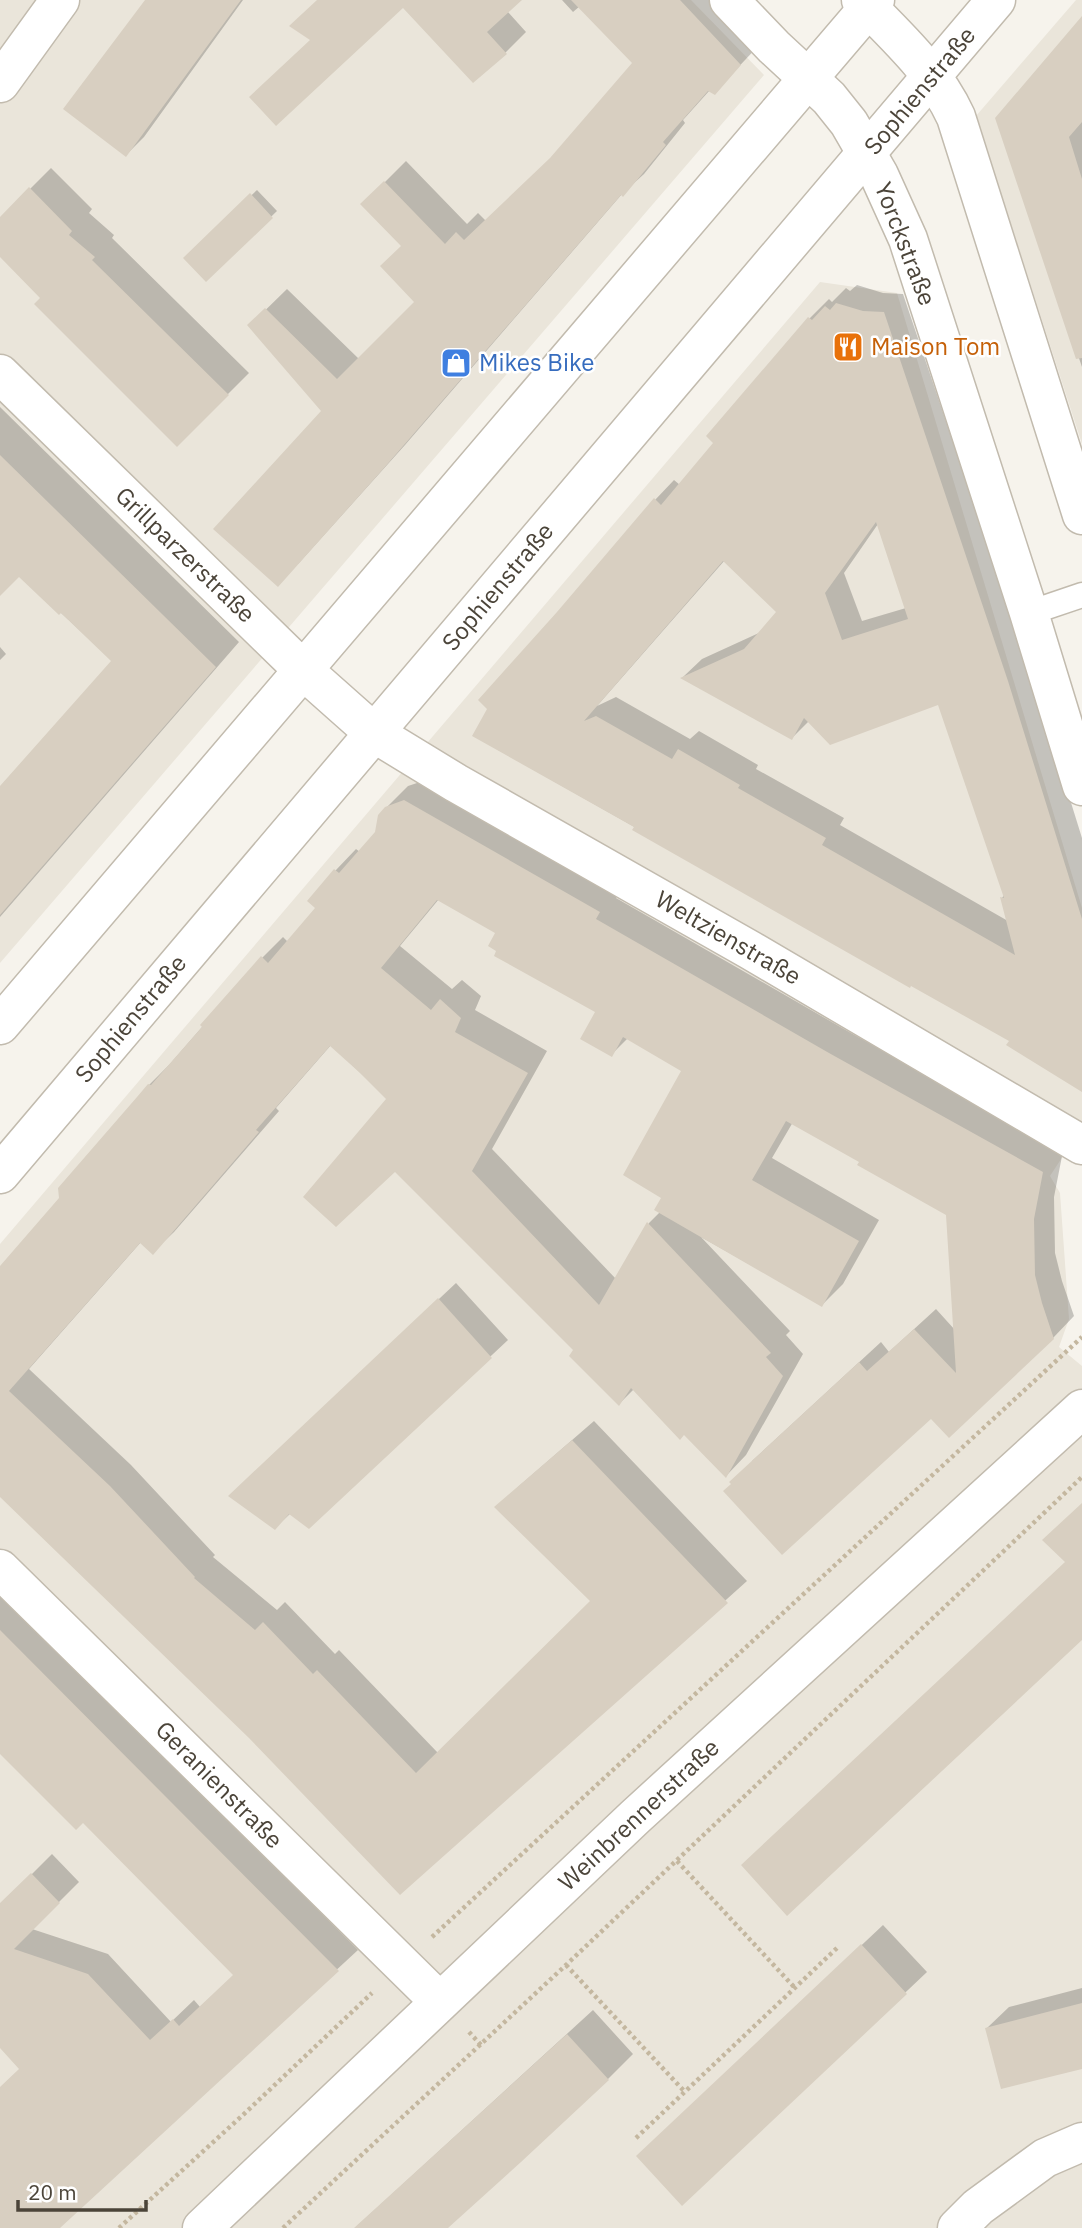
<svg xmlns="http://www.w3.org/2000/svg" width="1082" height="2228" font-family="'IBM Plex Sans',sans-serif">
  <rect width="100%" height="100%" fill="#f6f3ec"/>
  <!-- residential -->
  <path fill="#eae5da" d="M0,0H691L764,75L0,963Z
    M1076,0H1082V444L976,116Z
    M820,282L897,293L1082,908V1127L1050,1176L1060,1193L1069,1319L1059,1347L1082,1366V2228H0V1244Z"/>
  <!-- shadow -->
  <path fill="#0003" fill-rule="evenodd" d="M147,0H243L144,137L126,155Z
    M318,0H519L507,11L526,32L505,53L403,5L312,39Z
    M562,0H720L761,43L714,93L710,90L683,120L685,123L644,174L622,194L405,445L298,564L323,411L249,326L287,289L359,359L416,302L403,245L363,204L406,161L467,224L478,213L486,221L556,154L634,63L580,6L573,12Z
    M1082,20V367L997,118Z
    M51,168L92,209L89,213L114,235L112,238L249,373L177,445L43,298L0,255V219Z
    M257,190L277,211L206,280L185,258Z
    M857,285L883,293L903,294L1027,661L1082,838V1090L1011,1040L474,736L558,613L655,500L674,480L680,485L716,443L810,318L829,299L832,302L846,288L850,291ZM878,524L906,608L862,621L844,573ZM725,560L778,612L761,632L702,659L683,677L792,738L809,721L939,702L1005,894L1002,898L1008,921L840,825L844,818L756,769L758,765L699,731L690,739L616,697L597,706Z
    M0,407L239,642L0,917V787L113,661L19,574L0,564Z
    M0,647L6,654L0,660Z
    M426,780L620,891L616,898L851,1033L1063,1151L1054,1197L1055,1253L1062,1281L1074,1316L1053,1338L931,1416L752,1461L881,1342L889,1352L936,1309L955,1330L948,1214L862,1161L793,1122L772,1158L879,1220L843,1284L822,1305L701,1237L790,1331L786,1335L803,1354L746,1455L726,1476L684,1433L634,1389L619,1404L575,1350L388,1099L331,1045L276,1108L279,1111L174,1232L153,1252L141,1242L29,1369L131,1465L215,1555L213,1557L277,1610L285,1602L335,1654L339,1650L438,1753L592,1600L497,1507L518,1487L594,1421L747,1581L400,1893L250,1736L0,1495V1269L61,1198L149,1085L170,1064L262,958L283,937L288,942L317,907L309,901L336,870L356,849L360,852L376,833L386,808L408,786ZM439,899L498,932L598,1012L611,1055L628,1038L684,1070L660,1212L649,1223L616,1279L492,1149L547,1051L475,1010L481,996L462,980L452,989L400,946Z
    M456,1283L508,1340L308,1527L291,1513L275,1528L247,1479Z
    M0,1590L358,1950L57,2228H0V2088L21,2068L0,2046V1906L52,1854L79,1882L32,1929L108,1954L171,2022L194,2000L200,2007L235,1975L83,1821L0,1751Z
    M883,1925L927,1972L682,2204L659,2136Z
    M1082,1988V2067L987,2028L1009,2007Z
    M593,2010L633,2054L608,2079L446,2228H355Z"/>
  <!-- building -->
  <path fill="#d8cfc1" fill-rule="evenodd" d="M145,0H241L126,157L63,109Z
    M317,0H522L487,32L507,54L473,83L403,8L276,126L249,97L310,40L289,26Z
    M571,0H680L741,65L715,95L708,91L663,142L666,145L623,197L621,195L384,468L278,587L213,529L321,411L247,325L265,308L337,379L414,302L380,266L401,246L360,204L384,181L445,244L456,232L464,240L550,158L632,63Z
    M1082,16V122L1069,137L1082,179V358L1076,359L995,118Z
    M29,187L72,231L69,235L95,257L92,260L229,395L177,447L34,304L40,298L0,257V217Z
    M250,193L273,218L206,282L183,258Z
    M836,303L863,311L884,312L1008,681L1082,919V1092L1006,1045L1009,1041L911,986L910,988L632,830L634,827L472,736L487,709L478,700L557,612L654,498L661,505L713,443L706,436L808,317L812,320L825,306L830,310ZM876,522L908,619L842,640L825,593ZM723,561L776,612L744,649L680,678L792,740L804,718L830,745L938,705L1004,898L1000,897L1015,955L822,845L826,838L738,788L740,785L678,749L672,759L596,716L584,721Z
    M0,455L216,667L0,915V786L111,661L61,613L59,615L19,577L0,596Z
    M404,800L600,912L596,919L829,1053L1043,1172L1034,1219L1035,1275L1042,1303L1054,1339L949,1438L931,1419L782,1555L723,1491L731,1484L729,1482L859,1362L867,1371L914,1329L956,1373L946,1215L857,1165L859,1162L786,1121L752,1180L859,1241L822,1307L654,1210L661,1198L623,1175L681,1071L623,1037L612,1057L580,1039L595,1012L494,956L496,951L488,946L495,933L437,900L381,968L431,1010L440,999L461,1018L455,1032L528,1073L472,1171L599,1305L647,1222L771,1353L766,1357L783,1376L726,1478L684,1435L680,1440L631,1388L619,1406L569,1356L573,1350L395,1172L336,1227L303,1197L386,1099L359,1072L330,1046L256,1130L259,1132L153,1255L140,1243L9,1391L110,1486L195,1577L194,1578L255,1630L263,1622L313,1674L317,1670L416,1773L590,1601L494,1507L572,1440L728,1603L400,1895L249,1738L0,1497V1266L59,1198L58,1188L137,1097L148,1084L151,1085L202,1027L200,1025L261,956L268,963L315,908L307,901L334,869L339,873L375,832L378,815L385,807Z
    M438,1298L492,1358L309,1529L289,1514L275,1530L228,1496Z
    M1082,1503V1640L787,1916L741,1865L1065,1562L1042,1540Z
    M0,1630L339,1971L60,2228H0V2087L19,2069L0,2048V1903L31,1873L60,1903L14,1949L88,1974L150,2040L173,2019L179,2026L233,1975L83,1823L76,1830L0,1754Z
    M861,1944L907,1994L682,2206L636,2156Z
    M1082,2003V2069L1001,2089L985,2028Z
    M567,2034L609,2080L521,2162L448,2228H354Z"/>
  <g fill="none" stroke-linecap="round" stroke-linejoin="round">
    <!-- service casing -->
    <g stroke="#c2bbae" stroke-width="27">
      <path id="service" d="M1029,613L1082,595"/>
    </g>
    <!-- minor casing -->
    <g stroke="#c2bbae" stroke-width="41">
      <path id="minor" d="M0,83L60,0
        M0,374L303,670L374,733L456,783L750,950L1082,1145
        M0,1025L875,0
        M0,1174L996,0
        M0,1569L439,2001
        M957,2228L978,2207L1045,2158L1082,2142"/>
    </g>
    <!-- tertiary casing -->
    <g stroke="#c2bbae" stroke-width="41">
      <path id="tertiary" d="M729,0L774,47L829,98L849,123L879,175L908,239L1029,613L1082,786
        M861,0C896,36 935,71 956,117L1082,515
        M202,2228L635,1817L1082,1409"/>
    </g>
    <!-- path -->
    <path stroke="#c4b79f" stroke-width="4.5" stroke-dasharray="3.5 3.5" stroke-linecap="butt" d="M677,1861L795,1988
      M432,1937L1082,1337
      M566,1965L685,2092
      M469,2032L481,2045
      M636,2138L837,1948
      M119,2228L244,2114L372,1993
      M283,2228L566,1965L1082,1477"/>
    <!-- service -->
    <use href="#service" stroke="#fff" stroke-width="24"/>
    <!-- minor -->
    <use href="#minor" stroke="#fff" stroke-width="38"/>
    <!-- tertiary -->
    <use href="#tertiary" stroke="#fff" stroke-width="38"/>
  </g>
  <!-- icons -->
  <defs>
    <g id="restaurant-square" transform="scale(1.575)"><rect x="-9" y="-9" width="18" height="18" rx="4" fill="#e8710a" stroke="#fff"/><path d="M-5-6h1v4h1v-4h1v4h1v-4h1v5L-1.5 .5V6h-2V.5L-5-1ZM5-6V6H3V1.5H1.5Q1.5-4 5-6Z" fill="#fff"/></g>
    <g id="shop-square" transform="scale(1.575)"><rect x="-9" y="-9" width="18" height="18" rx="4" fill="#3f7fe0" stroke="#fff"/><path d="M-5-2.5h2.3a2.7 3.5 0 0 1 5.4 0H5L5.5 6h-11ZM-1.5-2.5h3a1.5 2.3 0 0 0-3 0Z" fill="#fff"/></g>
  </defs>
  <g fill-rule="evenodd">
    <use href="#restaurant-square" x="848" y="347"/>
    <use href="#shop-square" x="456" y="363"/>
  </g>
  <g text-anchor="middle" stroke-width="5" stroke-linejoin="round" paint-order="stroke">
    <!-- street labels -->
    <g font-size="24" fill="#4b4439" stroke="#fff">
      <text transform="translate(920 91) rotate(-50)" y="8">Sophienstraße</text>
      <text transform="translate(905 244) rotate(69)" y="8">Yorckstraße</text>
      <text transform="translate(185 555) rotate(44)" y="8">Grillparzerstraße</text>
      <text transform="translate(498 587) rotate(-50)" y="8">Sophienstraße</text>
      <text transform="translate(728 938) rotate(30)" y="8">Weltzienstraße</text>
      <text transform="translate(131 1019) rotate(-50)" y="8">Sophienstraße</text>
      <text transform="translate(219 1785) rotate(45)" y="8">Geranienstraße</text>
      <text transform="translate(639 1815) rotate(-43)" y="8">Weinbrennerstraße</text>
    </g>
    <!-- food labels -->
    <g font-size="24" fill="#c56008" stroke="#fff" text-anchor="start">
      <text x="871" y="355">Maison Tom</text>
    </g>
    <!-- shop labels -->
    <g font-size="24" fill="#366cbe" stroke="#fff" text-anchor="start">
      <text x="479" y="371">Mikes Bike</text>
    </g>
  </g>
  <!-- scale -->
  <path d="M18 2200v10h128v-10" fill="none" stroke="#4b4439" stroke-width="3.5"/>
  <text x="28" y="2200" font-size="21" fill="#4b4439" stroke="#ffffff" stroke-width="5" paint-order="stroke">20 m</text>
</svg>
